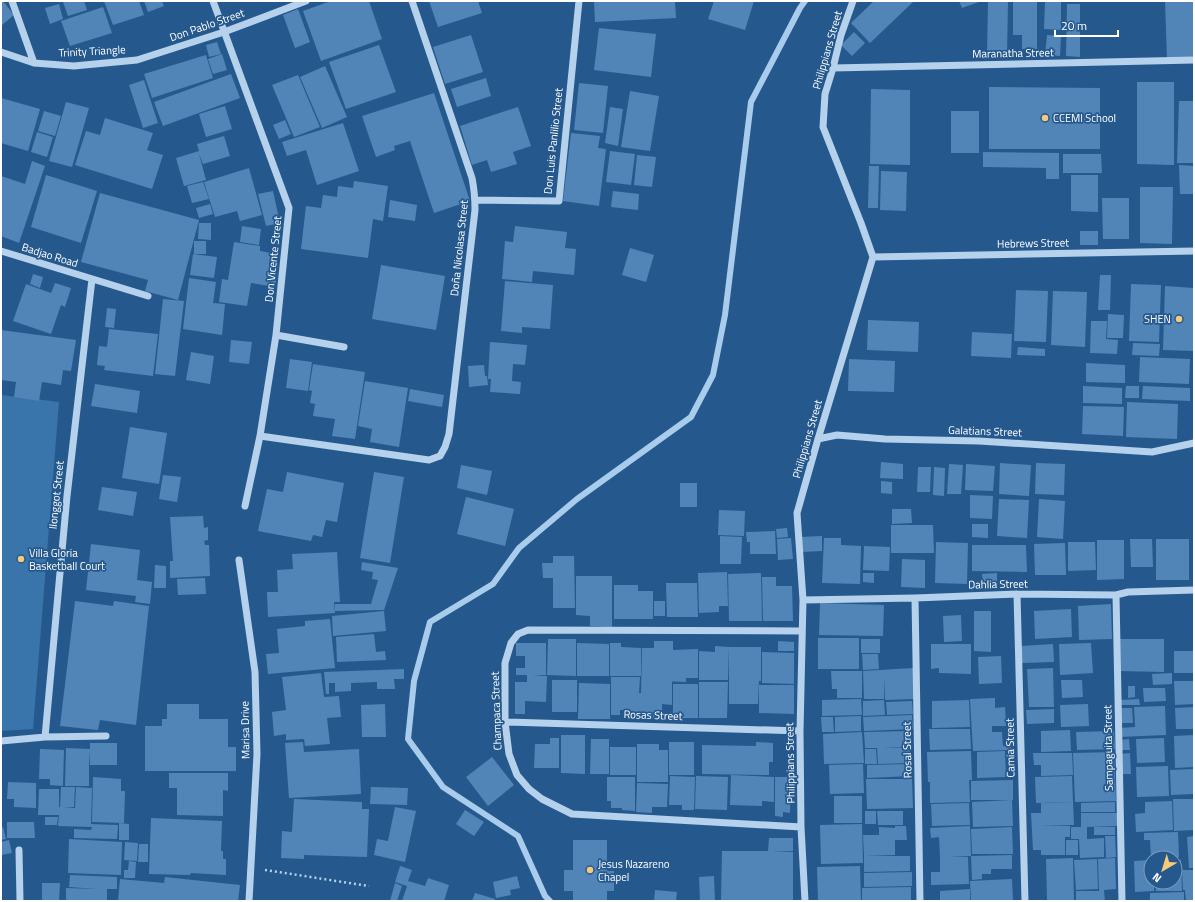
<svg xmlns="http://www.w3.org/2000/svg" width="1195" height="902" font-family="'Titillium Web',sans-serif">
  <rect width="100%" height="100%" fill="#25598e"/>
  <!-- green -->
  <path fill="#3974ab" d="M1,395L59,402L33,729L1,731Z"/>
  <g fill="none" stroke-linecap="round" stroke-linejoin="round">
    <!-- stream -->
    <path stroke="#a9ccec" stroke-width="6" d="M550,901L545,896L518,836L443,787L408,739L414,681L430,622L493,584L519,548L577,499L691,417L713,375L725,315L751,102L800,8L805,1"/>
  </g>
  <!-- building -->
  <path fill="#5185b7" d="M1,1H3L14,15L1,26Z
    M67,1H84L87,10L68,16L63,2Z
    M104,1H139L144,15L113,25Z
    M144,1H162L164,6L148,12Z
    M331,1H369L382,39L321,61L303,11Z
    M429,1H478L482,13L438,27Z
    M594,1H675L676,18L595,22Z
    M714,1H754L745,30L708,19Z
    M874,1H912L913,2L870,43L851,23Z
    M959,1H982L962,8Z
    M988,1H1008L1007,54H987Z
    M1013,1H1037V49H1022V35H1013Z
    M1045,1H1061V30L1044,29Z
    M1165,1H1194V59L1167,60Z
    M59,4L63,19L50,24L45,8Z
    M1067,4H1080V57L1066,56Z
    M103,7L112,33L70,46L61,21Z
    M298,9L310,42L295,48L283,15Z
    M599,28L656,34L651,77L594,70Z
    M854,32L865,43L852,56L841,45Z
    M471,35L483,72L445,84L433,47Z
    M1047,35L1061,36L1060,56L1045,55Z
    M217,42L221,54L209,57L206,45Z
    M379,45L396,92L346,109L329,62Z
    M222,54L227,70L213,74L208,59Z
    M206,55L213,78L152,98L144,74Z
    M325,66L347,117L322,128L300,77Z
    M231,74L240,98L163,126L154,102Z
    M298,75L320,127L294,137L272,85Z
    M486,78L491,96L457,107L451,89Z
    M144,80L158,123L143,128L129,85Z
    M1137,82H1174V165L1137,164Z
    M579,83L608,86L603,133L574,130Z
    M989,87L1100,88V149H989Z
    M871,89L910,90V165L870,164Z
    M630,91L659,96L650,151L621,147Z
    M434,93L470,201L434,213L410,141L394,146L395,150L376,157L362,116Z
    M1,98L40,109L28,151L1,143Z
    M1179,101H1194V163H1177Z
    M66,102L89,108L72,167L49,161Z
    M225,106L232,129L206,137L199,114Z
    M518,107L531,146L513,152L517,164L491,172L487,160L472,165L460,126Z
    M610,107L623,109L618,146L605,143Z
    M44,111L61,116L55,136L38,131Z
    M951,111H979V153H951Z
    M105,118L153,133L147,150L163,155L152,189L75,165L86,131L100,135Z
    M285,120L291,134L279,139L273,125Z
    M343,123L359,171L317,185L306,150L287,156L282,142Z
    M37,132L53,137L47,157L31,152Z
    M571,133L600,136L598,148L606,149L599,206L563,201Z
    M224,136L230,156L203,164L199,154L206,180L184,186L176,158L199,151L197,144Z
    M610,151L635,154L631,185L606,182Z
    M983,152L1059,153V179H1046V168L983,167Z
    M1063,154H1101L1102,173H1063Z
    M637,155L656,157L652,187L634,185Z
    M32,161L45,166L19,243L1,236V176L25,184Z
    M1179,165L1194,166V194H1180Z
    M869,166H879L878,208H868Z
    M249,168L262,215L240,221L237,211L215,217L204,182Z
    M881,171L907,172L906,211L880,210Z
    M46,175L97,191L81,243L31,227Z
    M1071,175H1098V212L1071,211Z
    M354,181L388,186L383,221L373,219L368,258L301,249L306,206L321,208L323,195L337,197L338,186L353,188Z
    M203,182L209,199L192,203L187,186Z
    M1140,187H1173L1172,244L1140,243Z
    M273,191L280,223L266,226L258,194Z
    M613,191L639,194L638,210L611,207Z
    M100,193L199,220L178,300L145,291L148,280L81,262Z
    M1102,198H1129V239H1103Z
    M390,200L417,205L415,221L388,217Z
    M210,204L213,214L199,218L196,208Z
    M199,223H211V240L198,239Z
    M242,226L261,229L259,245L240,242Z
    M515,226L567,232L565,248L576,249L574,275L533,271L532,282L502,279L505,241L513,242Z
    M1080,231H1098V245H1080Z
    M194,241H206V254H194Z
    M234,242L260,246V251L271,253L269,264L278,265L275,287L251,283L247,306L219,302L222,279L228,280Z
    M630,248L654,255L646,282L622,275Z
    M193,254L217,257L214,278L190,275Z
    M381,265L445,276L436,330L372,319Z
    M33,274L43,277L40,288L30,284Z
    M1100,275H1111L1110,310H1098Z
    M189,278L216,282L213,303L225,304L222,335L183,329Z
    M505,281L553,285L550,329L522,327V333L501,331Z
    M55,283L71,288L65,307L61,305L51,334L13,321L26,284L51,293Z
    M1131,284L1161,285L1159,342L1129,341Z
    M1165,286L1194,288V351L1163,350Z
    M1016,290L1048,291L1046,342L1014,341Z
    M1053,291L1087,292L1085,347L1051,345Z
    M163,299L184,301L175,376L155,374Z
    M107,308L116,309L114,328L105,327Z
    M1108,314L1124,315L1123,338H1107Z
    M868,320L919,322L918,352L867,350Z
    M1091,321H1107L1106,339L1118,340L1117,354L1090,353Z
    M109,329L158,334L153,376L104,370L105,366L97,365L99,346L107,347Z
    M1,330L76,340L71,371L63,370L61,385L42,382L39,401L14,397L16,382L1,380L2,358H1Z
    M972,332L1012,334L1011,358L971,356Z
    M231,340L252,342L249,364L229,362Z
    M490,342L527,345L525,365L513,364L512,381L521,382L520,394L490,392L491,379H488Z
    M1133,343L1160,344L1159,356L1132,355Z
    M1018,347L1045,349V356L1017,355Z
    M191,352L214,356L210,384L186,380Z
    M1140,357L1190,359L1189,384L1139,382Z
    M290,359L312,362L308,391L286,388Z
    M849,359L895,361L894,392L848,391Z
    M1086,363L1125,365V383L1086,382Z
    M313,364L365,372L355,439L332,436L335,419L313,416L315,404L310,403L312,391L309,390Z
    M484,365L485,376H487L488,385L469,387L468,366Z
    M365,381L408,388L399,447L370,442L372,429L358,426Z
    M95,384L140,391L137,413L91,406Z
    M1083,386L1122,388V404L1083,403Z
    M1126,386H1139V398H1125Z
    M1143,386L1190,388V401L1142,399Z
    M410,389L444,395L442,407L408,401Z
    M1127,402L1178,404L1177,439L1126,437Z
    M1083,406L1124,407L1123,436L1082,434Z
    M130,427L167,433L159,484L122,478Z
    M881,462L903,464V479L880,478Z
    M1000,463L1031,465L1029,496L999,494Z
    M1036,463L1065,464L1064,495L1035,494Z
    M949,464L963,465L961,494H947Z
    M966,464L995,466L993,491L965,490Z
    M461,465L492,471L487,495L457,488Z
    M918,467H931L930,492H917Z
    M934,467L945,468L944,496L933,495Z
    M287,472L344,483L337,522L326,520L322,537L313,535L311,541L258,531L267,489L283,492Z
    M374,472L404,477L390,563L360,558Z
    M163,475L181,477L177,502L159,499Z
    M881,481L892,482V494L881,493Z
    M680,483H697V507H680Z
    M102,487L137,492L133,516L98,510Z
    M970,495L993,496L992,519L970,518Z
    M466,497L514,509L505,546L457,534Z
    M999,499L1029,500L1027,538L997,536Z
    M1039,499L1065,501L1063,539L1037,537Z
    M892,509H911L912,523L892,524Z
    M719,510L745,511L744,536L718,535Z
    M203,516L204,528L208,527V540L204,541L205,545H209L210,576L170,578V561H173L170,517Z
    M972,524H988V538L972,537Z
    M891,525H933L934,553H891Z
    M787,528L788,537L777,538L776,529Z
    M775,531L776,554H750V542H747L746,532Z
    M720,536L742,537L741,564H720Z
    M822,536V551L801,552L800,537Z
    M791,538L793,559L778,560L777,539Z
    M824,538H841V545L861,546L860,584L822,583Z
    M1130,539H1152L1153,567H1131Z
    M1156,539H1189V580H1156Z
    M1097,540H1124V579L1097,580Z
    M936,542L968,543L967,584L935,583Z
    M1068,542H1095L1096,570L1068,571Z
    M1065,543L1066,575H1035L1034,544Z
    M91,544L140,550L137,580L152,582L150,604L135,602L136,596L86,590Z
    M972,545H1026L1027,572L972,571Z
    M864,546L890,547L889,571L863,570Z
    M337,552L340,602H334L335,613L268,617L267,592H278L277,570L293,569L292,554Z
    M553,556H574L575,608H553V578H543L542,563H553Z
    M902,559L925,560V588L901,587Z
    M362,562L398,568L384,610L335,611V604H371L378,580L372,579L373,572L361,570Z
    M155,565L166,566V588H154Z
    M727,572L728,606H719V612L699,613L698,573Z
    M761,573L762,621H729L728,574Z
    M863,573H874V583L863,582Z
    M997,573V583L983,584L982,574Z
    M576,576H612V627L590,626V616L576,615Z
    M762,577H776V586H792L793,621H763Z
    M205,578L206,594L178,595L177,579Z
    M666,583H697L698,617H667Z
    M614,585H638V591H653V619H614Z
    M75,601L113,606L114,601L149,606L136,725L100,720L98,730L60,726Z
    M654,601H665V616H654Z
    M820,603L884,605L883,636L819,635Z
    M1111,604L1112,639L1079,640L1078,606Z
    M1071,609L1072,637L1035,639L1034,611Z
    M384,611L386,631L333,636L332,616Z
    M974,611H991V652L974,651Z
    M961,615L962,641L944,642L943,616Z
    M330,619L335,668L268,674L266,654L279,653L277,629L305,626V621Z
    M374,634L376,652L385,651L386,660L337,662L336,637Z
    M818,638H859V669H818Z
    M548,639H576V676L547,675Z
    M861,639H880V653H861Z
    M1118,639H1164V672L1118,671Z
    M654,641H673V650L698,649V678H686V682L660,681H672V705L662,704V719H640V715H629V710H620V715H611V677H640L639,693H641L642,648H654Z
    M778,641L794,642V651H778Z
    M516,643H546V675L533,676H547L546,702L525,701V714H515V682H527V675H516V668H525V656H516Z
    M577,643L609,644V676H577Z
    M610,643H621V647L641,648V676H610Z
    M1091,643L1093,673L1060,675L1059,644Z
    M931,644H971V674L939,673V668L931,669Z
    M1053,644L1054,662L1022,663L1021,646Z
    M715,646L729,647L728,680H699V651L715,652Z
    M729,647H761V681H759L758,704H729Z
    M1174,651H1194V673H1174Z
    M762,652L794,653V684L762,683Z
    M862,654H878L879,669L863,670Z
    M1001,656L1002,683L979,684L978,657Z
    M913,668L914,699L885,700L884,677V699H864L863,671Z
    M1053,668L1054,707H1029L1027,669Z
    M404,669V679H394L395,689H377V682L351,683V691L335,692V683H329V694H326L324,672Z
    M831,671H862V698H837V689H832Z
    M321,673L324,697L339,696L341,717L327,718L330,744L305,746L304,739L286,740V734L274,736L272,712L286,710L282,677Z
    M1172,673V684L1153,685L1152,674Z
    M552,680H577V712H552Z
    M1061,680H1082L1083,697L1062,698Z
    M1174,681H1194V704L1175,705Z
    M699,682H728L727,718H699Z
    M579,683L610,684V719H578Z
    M673,684H698V718H673Z
    M759,685H794V714L759,713Z
    M1128,686H1135V697L1128,698Z
    M1143,688H1165L1166,701L1144,702Z
    M995,698V708L1005,707L1006,726H992V732H1002L1003,746H1011V750L973,751L970,699Z
    M861,699L862,715L822,716V700Z
    M1139,699L1140,705H1120V700Z
    M884,700L885,715L863,716V701Z
    M969,700L970,727L932,728V701Z
    M912,701L913,714L887,715L886,702Z
    M167,704H199V719H228V747H236V771H145V726H162V719H167Z
    M385,704L386,737H362L361,705Z
    M1088,704L1089,726L1061,727L1060,705Z
    M1165,706L1166,735L1119,737V728L1135,727L1134,707Z
    M1194,707V729H1176L1175,708Z
    M1120,708H1132L1133,723H1121Z
    M1054,709V723L1027,724L1026,710Z
    M912,715L913,729L864,731L863,717Z
    M861,716V731L835,732V717Z
    M821,717H833L834,732H822Z
    M929,729H970L971,749L930,750Z
    M1070,730L1071,751L1041,752V731Z
    M911,731L912,747L882,748H910L911,763L878,764L877,748H865L864,732Z
    M1114,731L1115,749L1077,750L1076,732Z
    M862,732L864,763L824,764L823,734Z
    M561,735H585V774L561,773Z
    M1194,735V767L1175,768L1174,736Z
    M550,738H559V768H534L535,744H550Z
    M1164,738L1165,762L1137,763L1136,739Z
    M591,739H609V774H590Z
    M1129,739L1130,750H1121L1120,740Z
    M303,742L304,752L359,749L361,794L289,798L285,743Z
    M669,742H694V775H669Z
    M756,742L773,743V762H769V775L702,774V745L756,746Z
    M90,743H117V765H90L89,751V786H65L66,748L90,749Z
    M637,744H659V750H668V782H637Z
    M610,747H636V775H610Z
    M40,749L64,750L63,786L50,785V779H39Z
    M865,749H876L877,764H865Z
    M971,751L972,780H969L970,802L930,803V782H928L927,752Z
    M1005,751L1006,777L977,778V752Z
    M1114,752L1116,801L1075,802L1073,753Z
    M1033,753H1072L1073,775L1041,776V765H1034Z
    M1130,753L1131,774H1121L1120,754Z
    M492,757L514,785L488,806L466,777Z
    M863,764L864,793L830,794L829,765Z
    M911,764L912,776L867,778V765Z
    M1168,766L1169,796L1137,797L1136,767Z
    M1194,769V794L1171,795L1170,770Z
    M169,773H228V791L223,790V816L177,815V788H169Z
    M731,775L774,777V802L762,801V806L730,805Z
    M670,776L695,777L694,810H682V805H669Z
    M696,776L728,777L727,810L695,809Z
    M1072,776L1073,802L1036,803L1035,777Z
    M93,777L121,779V791H125L124,823L92,822Z
    M607,777H635V811L622,810V808H611V801H607Z
    M775,777H791L790,813L783,812V817L775,816Z
    M866,779H912L913,808L867,809Z
    M1013,780V800H971V781Z
    M8,782L36,783V808L14,807V799H7Z
    M637,783L668,784L667,807H652V813L636,812Z
    M61,787H75L74,807L64,808H75L76,787L92,788L91,824L118,825L117,839L74,838V829L91,830L92,827L58,826L59,815H38L39,789H59V807H60Z
    M371,787L408,788L407,805L370,804Z
    M834,796H862V823H834Z
    M294,799L362,802V809H369L367,857L304,855V859L281,858L282,831L292,832Z
    M1173,799H1194V830L1174,831Z
    M1012,800L1013,826L973,827L972,802Z
    M1172,801L1173,830L1136,832L1135,814L1145,813V802Z
    M1073,802L1074,825L1040,826H1070V837H1065V855H1041V850H1033L1031,813H1041V803Z
    M1115,802V812H1081V803Z
    M969,803L970,825L932,826L931,804Z
    M395,807L416,811L405,862L374,855L377,839L388,841Z
    M465,810L484,822L474,836L456,824Z
    M865,811H876V824H865Z
    M877,811H903V825H878Z
    M1081,813H1117V826L1087,827V839L1104,838V857L1080,858L1079,839H1071V827H1081Z
    M45,817H58L57,825H45Z
    M151,818L222,821L221,851H223V859H226V875L191,873L190,875L149,874Z
    M7,822H34L35,838H7Z
    M119,823L129,824V840H119Z
    M862,824L863,863L821,864L820,825Z
    M895,826H906L907,840H895V855L864,856L863,835H879V827L895,828Z
    M970,826L971,856L949,857H968L969,884L931,885V872H940V857L939,837L931,838L930,828Z
    M3,827L6,839L1,840V828Z
    M1012,827L1013,854H972L971,829Z
    M1094,827H1115V835H1094Z
    M1178,832L1179,857L1151,858L1150,840H1144V833Z
    M1105,836H1115L1116,857L1106,858Z
    M1194,836V868H1189L1187,837Z
    M769,838H793V851H772L793,852V901H721L722,851H768Z
    M69,839L122,842L121,875L68,873Z
    M9,840L12,853L1,855V842Z
    M573,840H607V871H614V891H607V901H573V891H564V870H573Z
    M1066,840H1078V855H1066Z
    M125,842L138,843L137,861L124,860Z
    M139,844H148V862H138Z
    M1012,855V869H991V874H982V879L972,880L971,856Z
    M864,856H910V871L864,872Z
    M1073,858L1074,901H1047L1046,859Z
    M1115,858L1116,889L1104,890L1105,901H1076V891H1099L1098,859Z
    M1097,859L1098,889L1076,890L1074,860Z
    M1151,860V882H1154V891L1135,892L1134,861Z
    M1175,860H1181L1182,891H1156L1155,882H1175Z
    M129,861L136,862L135,878H124V870H128Z
    M400,866L412,870L408,881L425,886L428,878L449,885L444,901H402L407,886L395,882Z
    M860,866L861,901H818L817,867Z
    M1182,870H1194V901H1186L1185,890H1183Z
    M912,872V886L864,887V873Z
    M70,875L117,877V889H107V901H66V888L97,889L69,887Z
    M517,876L520,888L510,890L511,895L496,898L493,882Z
    M714,876L715,901H700L699,877Z
    M165,877L240,885L238,901H118L120,879L164,883Z
    M1012,879L1013,901H971L970,881Z
    M42,883H60L59,900H51V901H42Z
    M395,883L402,886L397,901H390Z
    M911,887V901H862V888Z
    M970,889V901H940V891Z
    M655,890L677,892L676,901H654Z
    M1184,892V901H1150V893Z
    M475,893L495,899L494,901H472Z"/>
  <g fill="none" stroke-linecap="round" stroke-linejoin="round">
    <!-- path -->
    <path stroke="#b5d1eb" stroke-width="2.5" stroke-dasharray="2 3" stroke-linecap="butt" d="M265,870L369,886"/>
    <!-- minor -->
    <path stroke="#b5d1eb" stroke-width="7" d="M12,1L34,63
      M213,1L289,208L276,335L260,436L245,506
      M1,52L34,63L74,66L137,60L224,32L306,1
      M833,68L1194,60
      M475,200L559,201L579,1
      M1,251L148,296
      M873,257L1194,251
      M276,335L344,347
      M260,436L429,460L440,456L445,447L449,434L475,210C475,199 474,188 472,178L412,1
      M818,439L837,435L885,439L979,441L1152,452L1194,443
      M239,560L255,672L257,754L249,901
      M1017,594L1025,901
      M1116,595L1122,901
      M915,598L920,901
      M803,600L915,598L1017,594L1116,595L1128,592L1194,590
      M505,722L800,731
      M45,737L67,496L92,279
      M1,741L45,737L106,736
      M801,827L572,814L542,799L529,789L517,775L509,754L505,722V663L511,643L518,634L528,630L802,631
      M19,850L20,901
      M805,901L801,827L800,731L803,600L797,513L818,439L873,257L861,223L823,127L825,94L833,68L841,35L853,1"/>
  </g>
  <!-- markers -->
  <g fill="#f5ca79" stroke="#25598e" stroke-width="1.5">
    <circle cx="1045" cy="118" r="4"/>
    <circle cx="1179" cy="319" r="4"/>
    <circle cx="21" cy="559" r="4"/>
    <circle cx="590" cy="870" r="4"/>
  </g>
  <g text-anchor="middle" stroke-width="3.5" stroke-linejoin="round" paint-order="stroke">
    <!-- street labels -->
    <g font-size="11" fill="#fff" stroke="#25598e">
      <text transform="translate(207 25) rotate(-19)" y="4">Don Pablo Street</text>
      <text transform="translate(827 50) rotate(-74)" y="4">Philippians Street</text>
      <text transform="translate(92 51) rotate(-3)" y="4">Trinity Triangle</text>
      <text transform="translate(1013 53) rotate(-1)" y="4">Maranatha Street</text>
      <text transform="translate(553 141) rotate(-84)" y="4">Don Luis Panlilio Street</text>
      <text transform="translate(1033 243) rotate(-1)" y="4">Hebrews Street</text>
      <text transform="translate(459 248) rotate(-84)" y="4">Doña Nicolasa Street</text>
      <text transform="translate(50 255) rotate(17)" y="4">Badjao Road</text>
      <text transform="translate(273 259) rotate(-84)" y="4">Don Vicente Street</text>
      <text transform="translate(985 431) rotate(2)" y="4">Galatians Street</text>
      <text transform="translate(807 439) rotate(-74)" y="4">Philippians Street</text>
      <text transform="translate(56 495) rotate(-84)" y="4">Ilonggot Street</text>
      <text transform="translate(998 584) rotate(-1)" y="4">Dahlia Street</text>
      <text transform="translate(496 711) rotate(-92)" y="4">Champaca Street</text>
      <text transform="translate(653 715) rotate(2)" y="4">Rosas Street</text>
      <text transform="translate(245 730) rotate(-91)" y="4">Marisa Drive</text>
      <text transform="translate(1010 748) rotate(-91)" y="4">Camia Street</text>
      <text transform="translate(1108 748) rotate(-91)" y="4">Sampaguita Street</text>
      <text transform="translate(907 750) rotate(-91)" y="4">Rosal Street</text>
      <text transform="translate(790 763) rotate(-91)" y="4">Philippians Street</text>
    </g>
    <!-- poi labels -->
    <g font-size="11" fill="#fff" stroke="#25598e" text-anchor="start">
      <text x="1053" y="122">CCEMI School</text>
      <text x="1171" y="323" text-anchor="end">SHEN</text>
      <text x="29" y="557">Villa Gloria<tspan x="29" dy="13">Basketball Court</tspan></text>
      <text x="598" y="868">Jesus Nazareno<tspan x="598" dy="13">Chapel</tspan></text>
    </g>
  </g>
  <!-- border -->
  <rect width="1195" height="902" fill="none" stroke="#ffffff" stroke-width="4"/>
  <!-- north arrow -->
  <g transform="translate(1163 870) rotate(218)"><circle r="19" fill="#25598e" stroke="#7c9bbb"/>
  <path d="M0-3L7 15L0 10L-7 15Z" fill="#f5ca79"/>
  <text y="-6" font-size="11" font-weight="bold" text-anchor="middle" fill="#ffffff">N</text>
  </g>
  <!-- scale -->
  <path d="M1055 30v6h63v-6" fill="none" stroke="#ffffff" stroke-width="2"/>
  <text x="1061" y="30" font-size="12" fill="#ffffff" stroke="#25598e" stroke-width="3" paint-order="stroke">20 m</text>
</svg>
